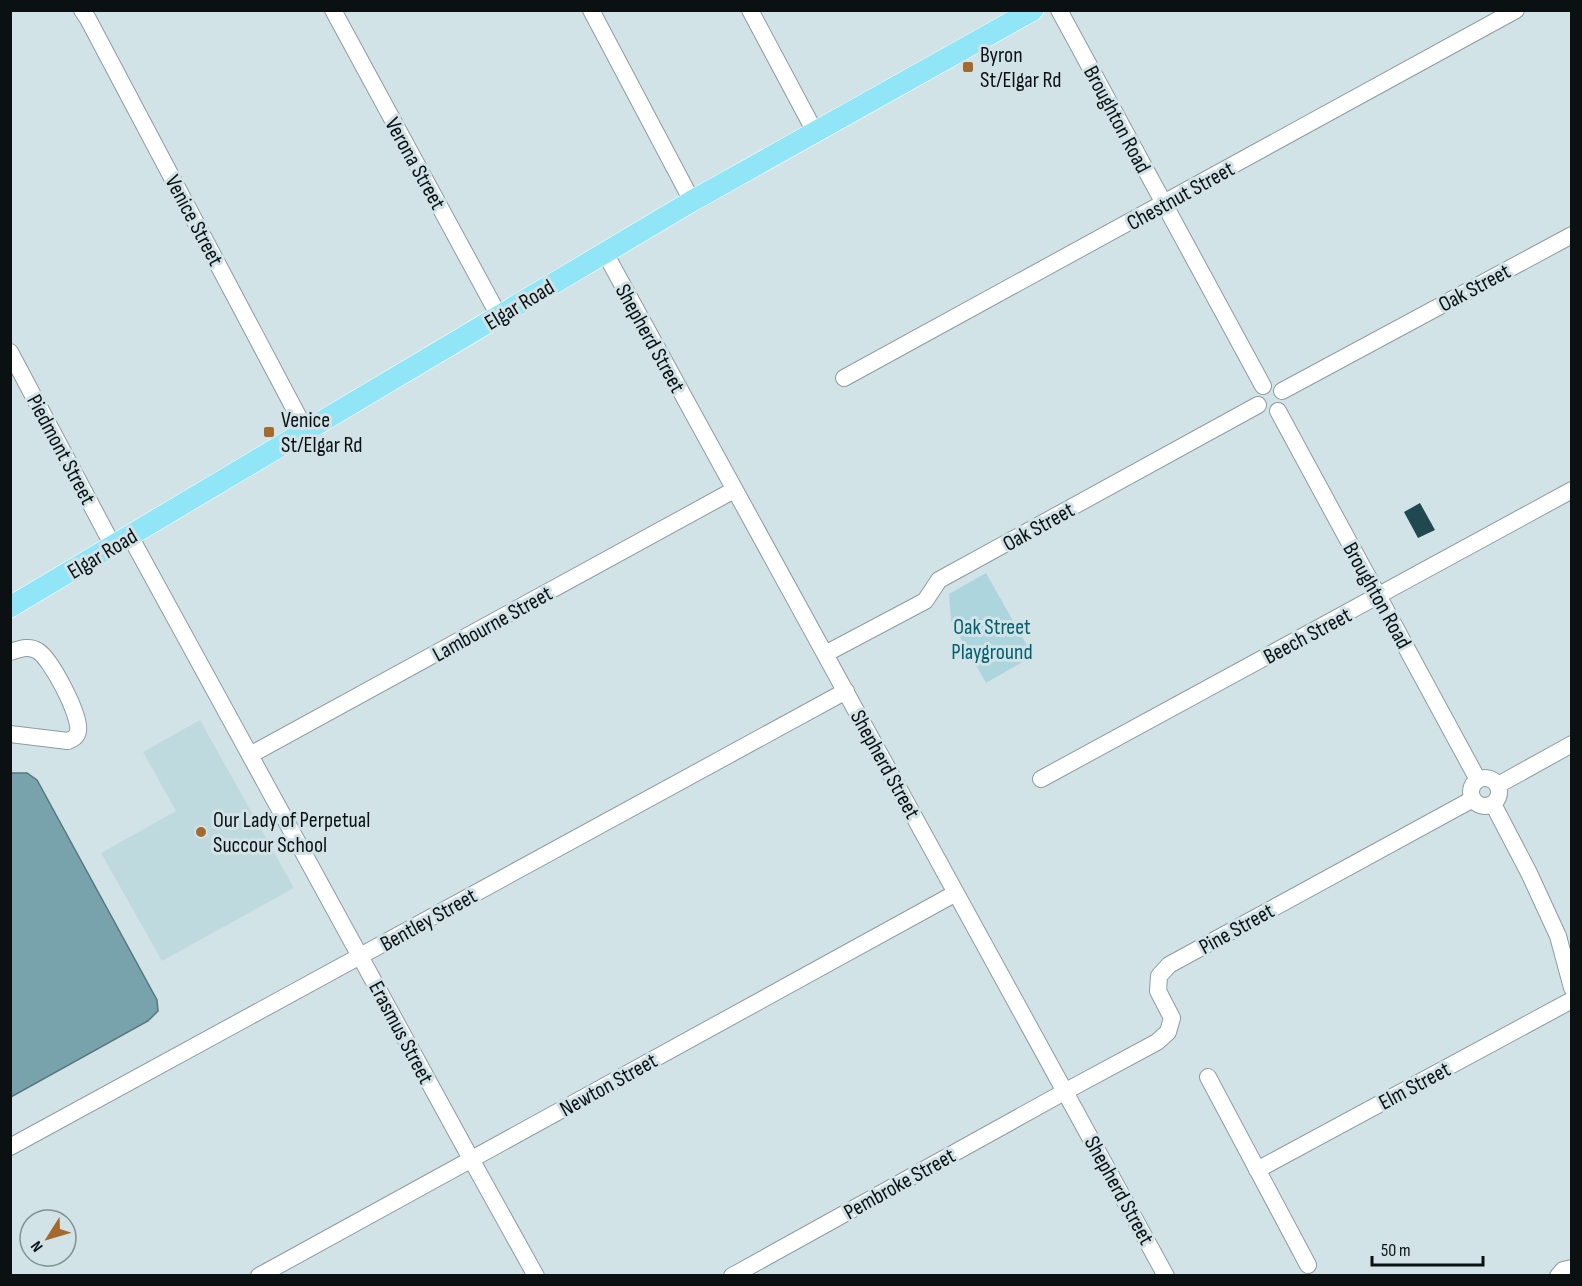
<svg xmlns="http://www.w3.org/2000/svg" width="1582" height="1286" font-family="'Sofia Sans Condensed',sans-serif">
  <rect width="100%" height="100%" fill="#d2e3e7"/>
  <!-- built -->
  <path fill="#bfdadf" d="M200,720L294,888L162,961L101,853L176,811L143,752Z"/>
  <!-- green -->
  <path fill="#add5dd" d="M986,573L1033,656L986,683L951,621L949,594Z"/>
  <!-- water -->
  <path fill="#78a3ac" stroke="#57777e" stroke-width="1.5" d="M12,773H27L37,780L157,1000L158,1011L148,1021L11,1097L10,774Z"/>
  <!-- building -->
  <path fill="#1f4850" d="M1420,503L1435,530L1418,538L1404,512Z"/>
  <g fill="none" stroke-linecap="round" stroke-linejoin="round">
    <!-- minor casing -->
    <g stroke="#8c9ca0" stroke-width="18">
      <path id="minor" d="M82,10L88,19L306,431
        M333,10L499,316
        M591,10L692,201
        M750,10L815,132
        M1059,10L1263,386
        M605,253L1166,1276
        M10,352L113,546
        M844,378L1516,10
        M1282,391L1572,235
        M1278,411L1478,780
        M130,536L471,1159L536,1276
        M10,652C20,649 29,645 38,651C51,659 81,716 78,731C77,737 73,739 68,741L10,734
        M825,654L925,601L939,580L1258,405
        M250,755L734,490
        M1471 792a14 14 0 1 1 28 0a14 14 0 1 1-28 0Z
        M1041,779L1572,490
        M1498,785L1572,744
        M1493,804L1529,873L1558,936L1572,988
        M1208,1077L1308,1265
        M10,1147L846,691
        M1257,1170L1572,1000
        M259,1276L956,893
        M732,1276L1066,1091L1157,1042L1168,1032L1172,1018L1158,991L1159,976L1169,965L1473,799
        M1558,1276L1563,1270L1572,1268"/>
    </g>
    <!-- major casing -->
    <g stroke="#fff" stroke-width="22">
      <path id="major" d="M10,607L692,201L1033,10"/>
    </g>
    <!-- minor -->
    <use href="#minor" stroke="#fff" stroke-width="16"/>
    <!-- major -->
    <use href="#major" stroke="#90e6f6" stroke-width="21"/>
  </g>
  <!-- markers -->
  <g fill="#a6692d" stroke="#d2e3e7" stroke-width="2">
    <rect x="962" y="61" width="12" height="12" rx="3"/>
    <rect x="263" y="426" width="12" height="12" rx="3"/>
    <circle cx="201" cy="832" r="6"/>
  </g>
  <g text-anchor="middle" stroke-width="6" stroke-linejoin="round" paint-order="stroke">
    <!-- poi labels -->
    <g font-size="22" fill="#0b1113" stroke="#d2e3e7" text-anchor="start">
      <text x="980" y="62">Byron<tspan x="980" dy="25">St/Elgar Rd</tspan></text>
      <text x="281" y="427">Venice<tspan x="281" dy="25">St/Elgar Rd</tspan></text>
      <text x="213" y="827">Our Lady of Perpetual<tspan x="213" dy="25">Succour School</tspan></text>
    </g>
    <!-- street labels -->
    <g font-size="22" fill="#0b1113" stroke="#d2e3e7">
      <text transform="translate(1118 119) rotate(62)" y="8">Broughton Road</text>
      <text transform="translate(416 163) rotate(61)" y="8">Verona Street</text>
      <text transform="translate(1180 195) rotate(-29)" y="8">Chestnut Street</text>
      <text transform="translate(195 220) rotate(62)" y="8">Venice Street</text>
      <text transform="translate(1474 287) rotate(-28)" y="8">Oak Street</text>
      <text transform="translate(519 304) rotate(-31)" y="8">Elgar Road</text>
      <text transform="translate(651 338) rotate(61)" y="8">Shepherd Street</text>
      <text transform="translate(62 449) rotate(62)" y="8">Piedmont Street</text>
      <text transform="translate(1038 526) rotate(-29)" y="8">Oak Street</text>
      <text transform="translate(102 553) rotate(-31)" y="8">Elgar Road</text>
      <text transform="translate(1378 595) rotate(61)" y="8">Broughton Road</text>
      <text transform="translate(492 623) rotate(-29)" y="8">Lambourne Street</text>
      <text transform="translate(1307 635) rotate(-28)" y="8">Beech Street</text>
      <text transform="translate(886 764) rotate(61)" y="8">Shepherd Street</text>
      <text transform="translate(428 919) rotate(-29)" y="8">Bentley Street</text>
      <text transform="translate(1236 928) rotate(-29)" y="8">Pine Street</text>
      <text transform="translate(402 1032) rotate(62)" y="8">Erasmus Street</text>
      <text transform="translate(608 1084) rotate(-29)" y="8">Newton Street</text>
      <text transform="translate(1414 1085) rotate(-28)" y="8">Elm Street</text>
      <text transform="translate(899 1183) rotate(-29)" y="8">Pembroke Street</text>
      <text transform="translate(1120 1190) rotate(61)" y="8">Shepherd Street</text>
    </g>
    <!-- park labels -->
    <g font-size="22" fill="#02606e" stroke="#d2e3e7">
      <text x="992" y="634">Oak Street<tspan x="992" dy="25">Playground</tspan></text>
    </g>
  </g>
  <!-- border -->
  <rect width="1582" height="1286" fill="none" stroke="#0b1113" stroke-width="24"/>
  <!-- north arrow -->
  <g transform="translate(48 1238) rotate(233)"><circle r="28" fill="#d2e3e7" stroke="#828f92" stroke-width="1.5"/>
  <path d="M0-4.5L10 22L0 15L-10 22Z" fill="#a6692d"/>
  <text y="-9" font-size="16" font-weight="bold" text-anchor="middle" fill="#0b1113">N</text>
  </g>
  <!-- scale -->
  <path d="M1372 1256v9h111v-9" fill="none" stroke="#0b1113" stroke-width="3"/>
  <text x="1381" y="1256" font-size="18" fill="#0b1113" stroke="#d2e3e7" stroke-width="4.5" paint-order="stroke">50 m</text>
</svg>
